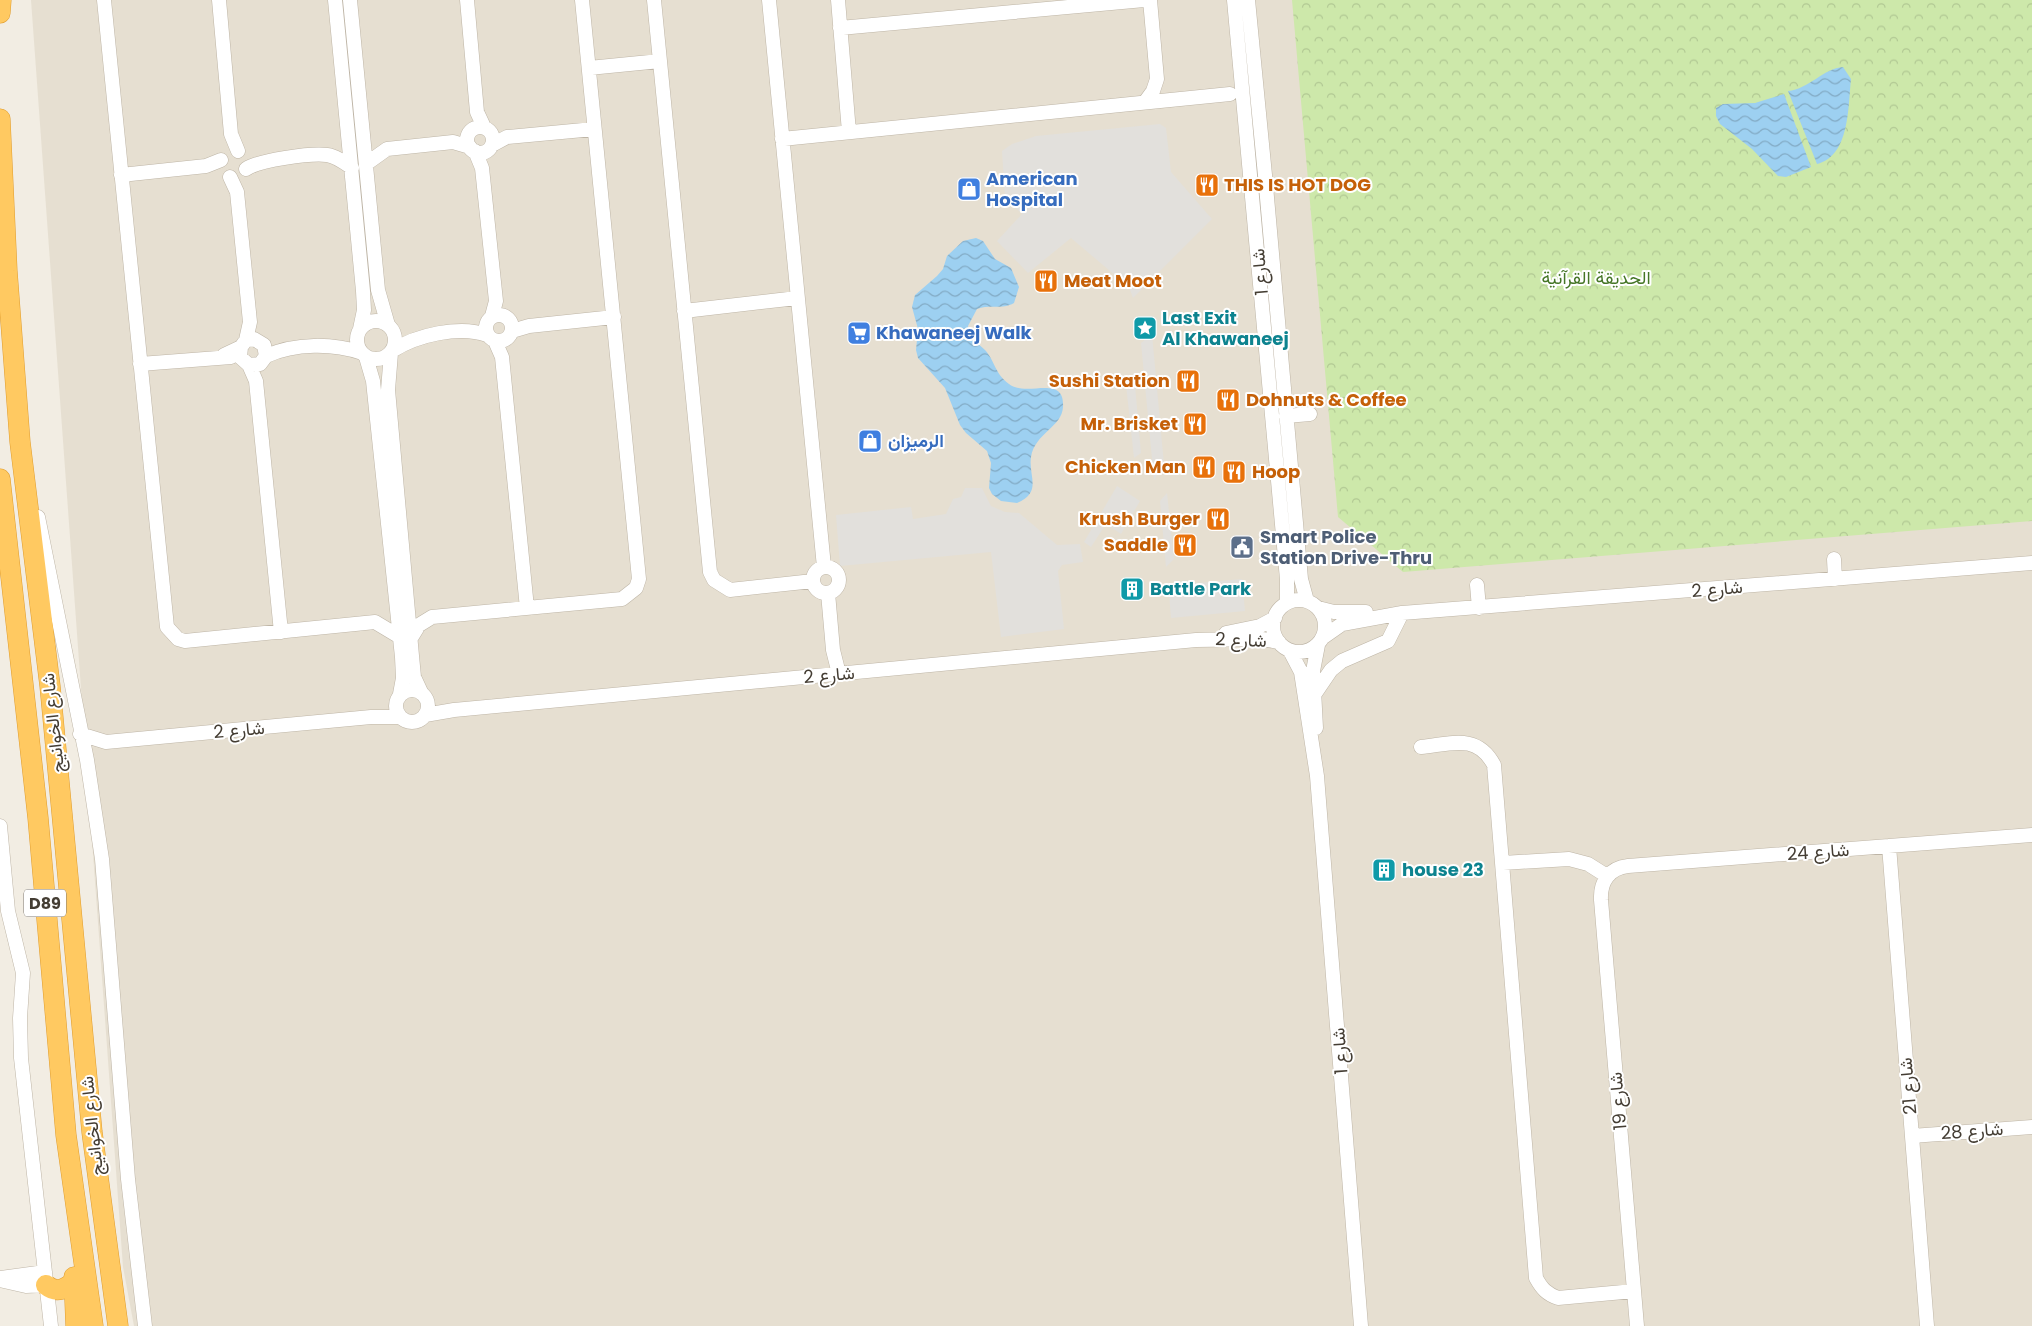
<svg xmlns="http://www.w3.org/2000/svg" width="2032" height="1326" font-family="Poppins,Vazirmatn,sans-serif">
  <defs>
    <pattern id="park-crowns" width="20" height="18" patternUnits="userSpaceOnUse" patternTransform="scale(1.25)"><rect width="20" height="18" fill="#cde8aa"/><path d="M2 6a3 3 0 1 1 6 0M12 15a3 3 0 1 1 6 0" fill="none" stroke="#b1c893"/></pattern>
    <pattern id="water-waves" width="16" height="10" patternUnits="userSpaceOnUse" patternTransform="scale(1.25)"><rect width="16" height="10" fill="#9dd0f1"/><path d="M0 5q4-4 8 0t8 0" fill="none" stroke="#82aac4"/></pattern>
  </defs>
  <rect width="100%" height="100%" fill="#f2ede3"/>
  <!-- residential -->
  <path fill="#e6dfd1" d="M31,0H2032V1326H134L123,1267Z"/>
  <!-- park -->
  <path fill="url(#park-crowns)" d="M1292,0H2032V521L1403,572L1338,517Z"/>
  <!-- parking -->
  <path fill="#e2e0dc" d="M1160,124L1166,128L1171,172L1212,219L1133,298L1129,287L1071,238L1028,273L997,241L1022,214L1005,198L1002,151L1012,144L1036,136Z
    M1152,334L1164,465L1154,480L1141,343Z
    M1134,374L1141,453L1134,458L1126,385Z
    M1117,486L1140,501L1121,534L1106,524L1091,547L1084,542Z
    M965,488H982L991,506L1005,512L1019,513L1057,545L1080,544L1083,562L1062,565L1058,571L1064,629L1001,637L991,552L840,566L836,515L911,507L913,519L946,514L953,499L961,497Z
    M1167,493L1174,559L1166,567L1160,501Z
    M1242,579L1245,611L1171,618L1169,593L1176,592V585Z"/>
  <!-- water -->
  <path fill="url(#water-waves)" d="M1843,67L1851,79C1848,107 1850,156 1817,164L1788,91C1809,89 1824,68 1843,67Z
    M1784,94L1811,167L1786,177L1778,176L1752,149L1720,124L1716,116V108L1723,104L1755,103Z
    M976,238L983,241L995,259L1011,268L1019,287L1014,303C1002,310 990,304 977,309L968,326C969,339 977,342 985,350C995,361 995,374 1009,384C1027,398 1065,373 1063,407C1062,427 1035,433 1031,457C1028,476 1043,492 1017,503L1001,501L992,494L989,488L991,463L987,451L966,433L960,425L945,388L918,358L916,350L918,329L912,307L915,295L937,276L943,269L947,256L963,241Z"/>
  <g fill="none" stroke-linecap="round" stroke-linejoin="round">
    <!-- minor casing -->
    <g stroke="#beb5a6" stroke-width="15">
      <path id="minor" d="M104,0L167,627L178,639L185,641L375,622L400,637
        M219,0L231,134L238,151
        M335,0L363,291L364,310L360,329
        M350,0L378,290L388,325
        M467,0L477,112L484,127
        M654,0L710,572L714,580L730,590L813,581
        M769,0L824,567
        M838,0L849,132
        M1234,0L1287,579V603
        M1248,0L1265,175L1301,579L1307,601
        M840,28L1144,0
        M589,68L660,61
        M1145,102L1153,91L1157,79L1150,0
        M467 140a13 13 0 1 1 26 0a13 13 0 1 1-26 0Z
        M782,139L1230,94
        M492,145L507,137L594,129
        M475,151L482,168L496,301L492,316
        M366,164L387,149L453,142L470,147
        M246,169C259,160 311,153 327,155C336,156 345,163 352,168
        M121,175L206,166L221,160
        M230,177L237,192L250,322L246,340
        M684,311L797,298
        M486 328a13 13 0 1 1 26 0a13 13 0 1 1-26 0Z
        M357 340a19 19 0 1 1 38 0a19 19 0 1 1-38 0Z
        M512,331L529,326L614,317
        M495,341L502,357L527,608
        M392,351C416,335 460,325 487,335
        M391,353L388,390L412,656L414,677L421,692
        M224,355L241,347L246,340L254,339L264,345L266,356L260,364L249,365L240,357L241,347
        M266,356C295,343 333,343 362,353
        M366,357L373,381L402,657L403,678L400,694
        M140,364L231,357
        M249,365L256,381L281,632
        M1286,416L1310,414
        M38,517L87,760L102,859L128,1179L145,1326
        M1834,559L1835,579
        M813 580a13 13 0 1 1 26 0a13 13 0 1 1-26 0Z
        M1477,585L1479,608
        M828,593L833,650L839,674
        M1273 626a26 26 0 1 1 52 0a26 26 0 1 1-52 0Z
        M1318,608L1334,612H1366
        M1226,633L1260,626L1275,618
        M411,638L419,625L432,617L622,599L636,588L639,579L582,0
        M1322,638L1342,624L1402,613L2032,563
        M1290,651L1301,672L1317,776L1361,1326
        M396 706a16 16 0 1 1 32 0a16 16 0 1 1-32 0Z
        M1314,695L1331,670L1342,661L1388,641L1402,613
        M425,715L454,710L1196,640L1262,639L1279,642
        M1316,728L1313,671L1318,645
        M80,734L106,742L371,717H400
        M1421,747C1451,744 1477,733 1494,765L1536,1278C1542,1289 1547,1294 1558,1298L1634,1291
        M0,826L8,911L23,973L20,1018L21,1058L51,1326
        M1889,846L1927,1326
        M1503,863L1569,859L1588,864L1607,876
        M1912,1136L2032,1127
        M0,1278L45,1272
        M0,1280L26,1286L46,1285
        M1637,1326L1601,900C1600,882 1609,868 1628,866L2032,835"/>
    </g>
    <!-- highway casing -->
    <g stroke="#e09d2f" stroke-width="21">
      <path id="highway" d="M0,13L1,0
        M0,119L7,271L20,442L50,686L92,1132L118,1326
        M0,479L38,818L66,1135L93,1326
        M74,1277L76,1326
        M46,1285C57,1294 65,1289 75,1281"/>
    </g>
    <!-- minor -->
    <use href="#minor" stroke="#fff" stroke-width="14"/>
    <!-- highway -->
    <use href="#highway" stroke="#ffc961" stroke-width="20"/>
  </g>
  <!-- icons -->
  <defs>
    <g id="restaurant-square" transform="scale(1.25)"><rect x="-9" y="-9" width="18" height="18" rx="4" fill="#e8710a" stroke="#fff"/><path d="M-5-6h1v4h1v-4h1v4h1v-4h1v5L-1.5 .5V6h-2V.5L-5-1ZM5-6V6H3V1.5H1.5Q1.5-4 5-6Z" fill="#fff"/></g>
    <g id="shop-square" transform="scale(1.25)"><rect x="-9" y="-9" width="18" height="18" rx="4" fill="#3f7fe0" stroke="#fff"/><path d="M-5-2.5h2.3a2.7 3.5 0 0 1 5.4 0H5L5.5 6h-11ZM-1.5-2.5h3a1.5 2.3 0 0 0-3 0Z" fill="#fff"/></g>
    <g id="sight-square" transform="scale(1.25)"><rect x="-9" y="-9" width="18" height="18" rx="4" fill="#0f9aa8" stroke="#fff"/><path d="M0-6L1.8-2.2L6-1.7L2.9 1.2L3.7 5.4L0 3.3L-3.7 5.4L-2.9 1.2L-6-1.7L-1.8-2.2Z" fill="#fff"/></g>
    <g id="supermarket-square" transform="scale(1.25)"><rect x="-9" y="-9" width="18" height="18" rx="4" fill="#3f7fe0" stroke="#fff"/><path d="M-6-5.5h2.5l.6 2H6L4.5 2H-2.5L-4.4-4H-6ZM-1.5 3.2a1.3 1.3 0 1 0 .1 0ZM3 3.2a1.3 1.3 0 1 0 .1 0Z" fill="#fff"/></g>
    <g id="civic-square" transform="scale(1.25)"><rect x="-9" y="-9" width="18" height="18" rx="4" fill="#5c6f8a" stroke="#fff"/><path d="M-.6-6.5H3V-4.5H.6V-3L4-1V1h2V6H-6V1h2V-1L-.6-3ZM-1.2 2.5V6h2.4V2.5Z" fill="#fff"/></g>
    <g id="building-square" transform="scale(1.25)"><rect x="-9" y="-9" width="18" height="18" rx="4" fill="#0f9aa8" stroke="#fff"/><path d="M-4-6H4V6H1V3H-1V6H-4ZM-2.5-4.3h1.7v1.8h-1.7ZM.8-4.3h1.7v1.8H.8ZM-2.5-1h1.7V.8h-1.7ZM.8-1h1.7V.8H.8Z" fill="#fff"/></g>
  </defs>
  <g fill-rule="evenodd">
    <use href="#restaurant-square" x="1207" y="185"/>
    <use href="#shop-square" x="969" y="189"/>
    <use href="#restaurant-square" x="1046" y="281"/>
    <use href="#sight-square" x="1145" y="328"/>
    <use href="#supermarket-square" x="859" y="333"/>
    <use href="#restaurant-square" x="1188" y="381"/>
    <use href="#restaurant-square" x="1228" y="400"/>
    <use href="#restaurant-square" x="1195" y="424"/>
    <use href="#shop-square" x="870" y="441"/>
    <use href="#restaurant-square" x="1204" y="467"/>
    <use href="#restaurant-square" x="1234" y="472"/>
    <use href="#restaurant-square" x="1218" y="519"/>
    <use href="#restaurant-square" x="1185" y="545"/>
    <use href="#civic-square" x="1242" y="547"/>
    <use href="#building-square" x="1132" y="589"/>
    <use href="#building-square" x="1384" y="870"/>
  </g>
  <g text-anchor="middle" stroke-width="4" stroke-linejoin="round" paint-order="stroke">
    <!-- shield labels -->
    <rect fill="#fff" stroke="#7c7770" stroke-width="1" x="24" y="889.5" width="42" height="27" rx="4"/>
    <g font-size="16" font-weight="bold" fill="#443d33">
      <text x="45" y="909">D89</text>
    </g>
    <!-- shop labels -->
    <g font-size="18" font-weight="bold" fill="#366cbe" stroke="#fff" text-anchor="start">
      <text x="986" y="185">American<tspan x="986" dy="21">Hospital</tspan></text>
      <text x="876" y="339">Khawaneej Walk</text>
      <text x="888" y="447">الرميزان</text>
    </g>
    <!-- food labels -->
    <g font-size="18" font-weight="bold" fill="#c56008" stroke="#fff" text-anchor="end">
      <text x="1224" y="191" text-anchor="start">THIS IS HOT DOG</text>
      <text x="1064" y="287" text-anchor="start">Meat Moot</text>
      <text x="1170" y="387">Sushi Station</text>
      <text x="1246" y="406" text-anchor="start">Dohnuts &amp; Coffee</text>
      <text x="1178" y="430">Mr. Brisket</text>
      <text x="1186" y="473">Chicken Man</text>
      <text x="1252" y="478" text-anchor="start">Hoop</text>
      <text x="1200" y="525">Krush Burger</text>
      <text x="1168" y="551">Saddle</text>
    </g>
    <!-- street labels -->
    <g font-size="18" fill="#443d33" stroke="#fff">
      <text transform="translate(1260 272) rotate(-95)" y="6">شارع 1</text>
      <text transform="translate(1717 589) rotate(-5)" y="6">شارع 2</text>
      <text transform="translate(1241 640) rotate(2)" y="6">شارع 2</text>
      <text transform="translate(829 675) rotate(-5)" y="6">شارع 2</text>
      <text transform="translate(53 723) rotate(-96)" y="6">شارع الخوانيج</text>
      <text transform="translate(239 730) rotate(-5)" y="6">شارع 2</text>
      <text transform="translate(1818 852) rotate(-4)" y="6">شارع 24</text>
      <text transform="translate(1340 1051) rotate(-94)" y="6">شارع 1</text>
      <text transform="translate(1908 1086) rotate(-95)" y="6">شارع 21</text>
      <text transform="translate(1618 1101) rotate(-95)" y="6">شارع 19</text>
      <text transform="translate(92 1126) rotate(-96)" y="6">شارع الخوانيج</text>
      <text transform="translate(1972 1131) rotate(-4)" y="6">شارع 28</text>
    </g>
    <!-- park labels -->
    <g font-size="18" fill="#457626" stroke="#fff">
      <text x="1596" y="284">الحديقة القرآنية</text>
    </g>
    <!-- culture labels -->
    <g font-size="18" font-weight="bold" fill="#0d838f" stroke="#fff" text-anchor="start">
      <text x="1162" y="324">Last Exit<tspan x="1162" dy="21">Al Khawaneej</tspan></text>
      <text x="1150" y="595">Battle Park</text>
      <text x="1402" y="876">house 23</text>
    </g>
    <!-- service labels -->
    <g font-size="18" font-weight="bold" fill="#4e5e75" stroke="#fff" text-anchor="start">
      <text x="1260" y="543">Smart Police<tspan x="1260" dy="21">Station Drive-Thru</tspan></text>
    </g>
  </g>
</svg>
